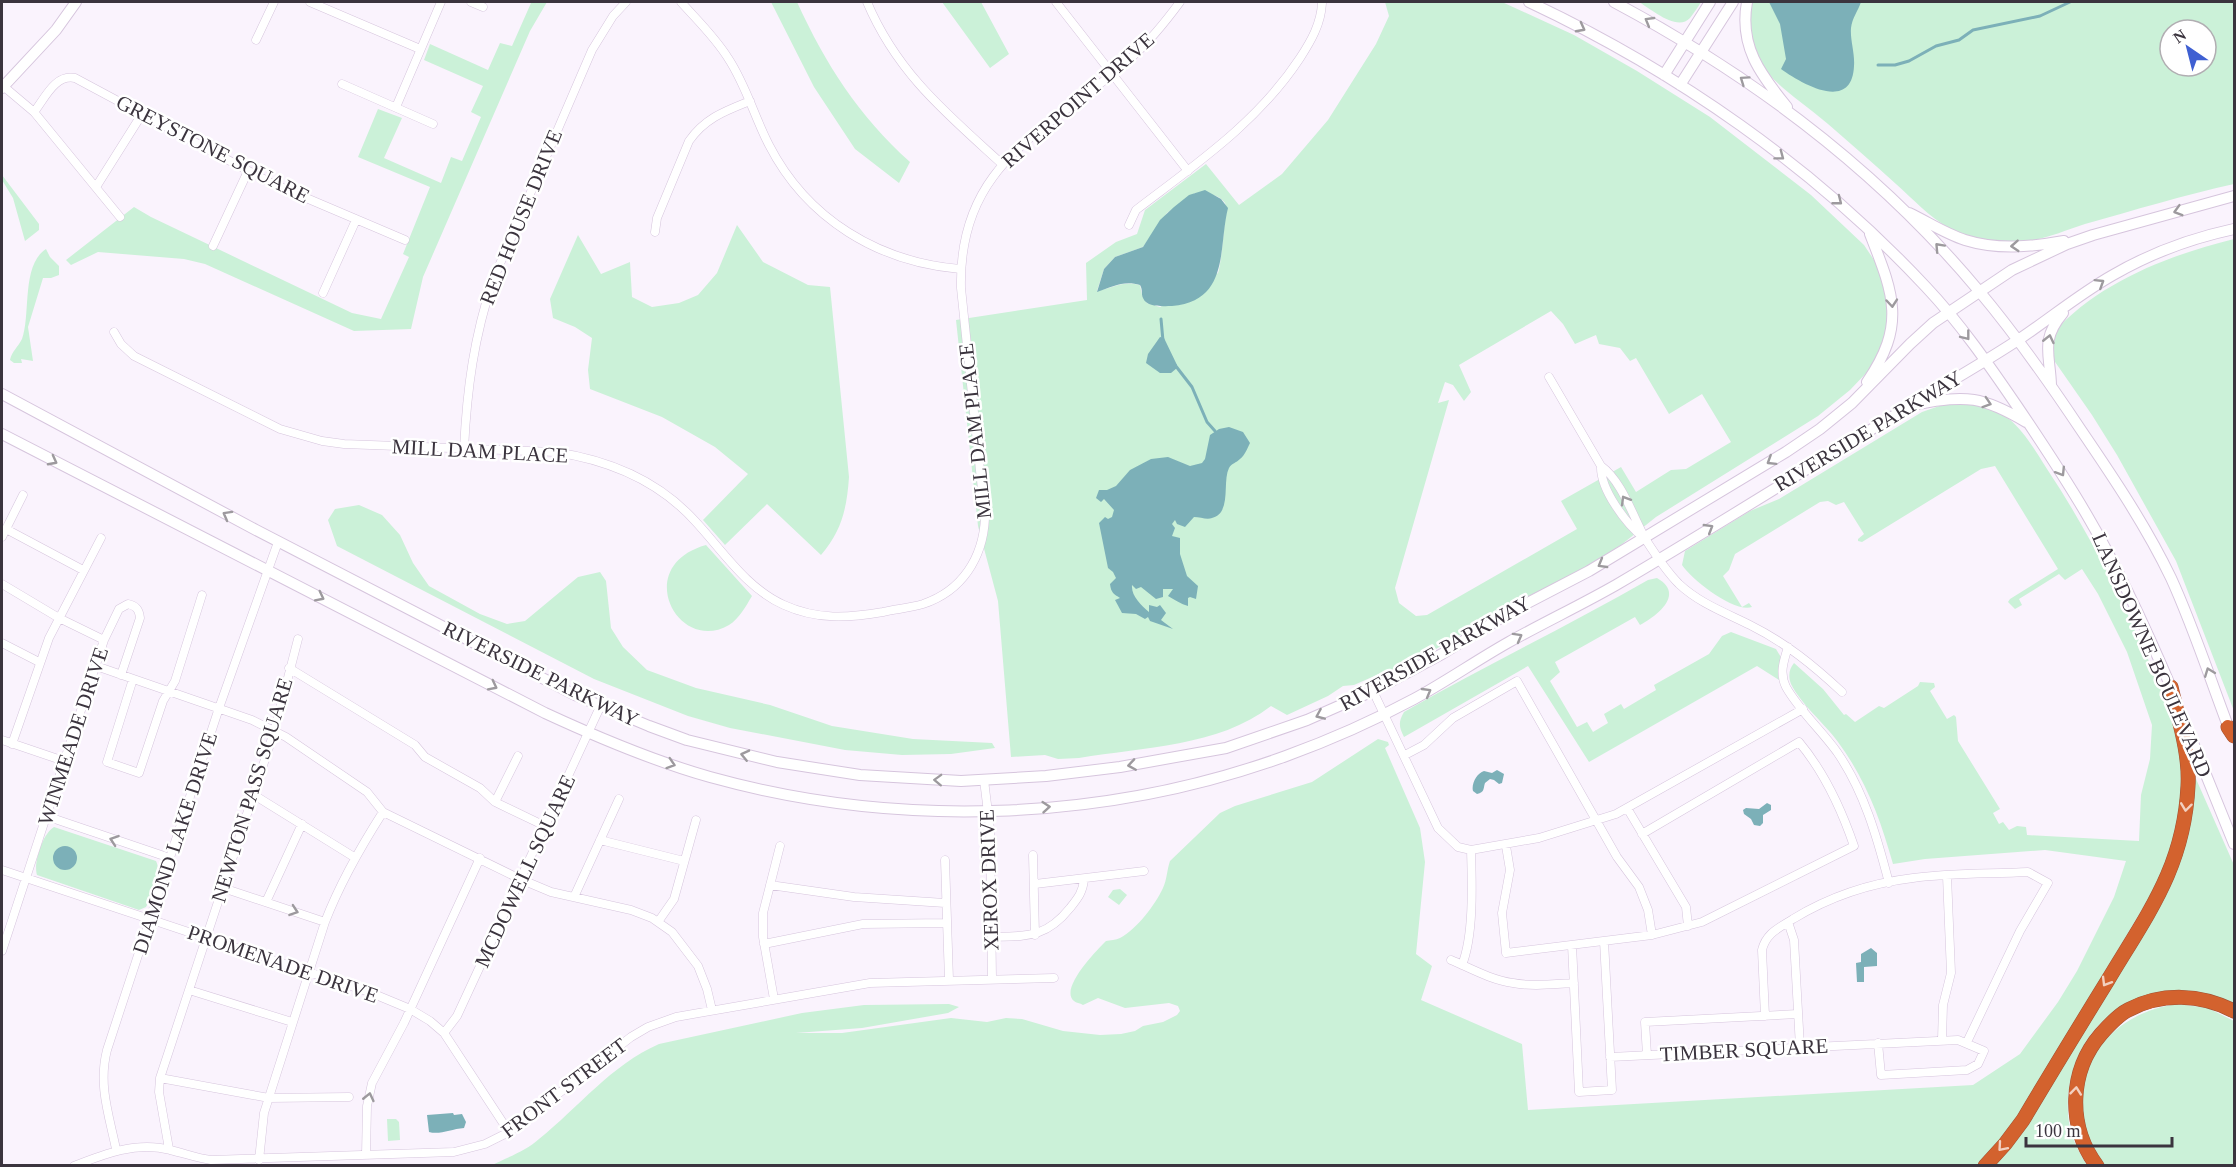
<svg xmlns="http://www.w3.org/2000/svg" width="2236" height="1167" font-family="'Times New Roman',serif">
  <rect width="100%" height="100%" fill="#faf3fd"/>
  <!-- green -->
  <path fill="#cbf1d8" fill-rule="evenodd" d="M529,2H547L530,31L423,277L411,329L354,331L205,264L184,259L98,252L71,265L66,260L134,207L151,217L352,313L381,319L409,257L403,254L430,187L358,157L378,109L402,118L384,158L441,183L451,157L462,161L481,117L471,112L483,86L424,60L430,44L488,70L500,43L512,46L531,3Z
    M771,2H797C826,65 858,115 910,162L899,183L855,149L814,87Z
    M942,2H981L1009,54L990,68Z
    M1385,2H1502L1574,35L1637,71L1710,117L1811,195L1864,245L1884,275L1889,329L1871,368L1850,390L1818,416L1656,517L1621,545L1579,571L1519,601L1382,680L1388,670L1354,685L1343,686L1328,696L1287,715L1271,706C1218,747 1143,747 1079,758L1058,759L1045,755L1011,757L998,601L978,526L956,320L1087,300L1086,263L1116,242L1137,234L1145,210L1206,164L1239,205L1282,174L1328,120L1376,44L1389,16ZM1195,193C1206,194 1218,193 1225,203C1227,206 1221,266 1218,273L1160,307L1147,303L1142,295L1140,285C1124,280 1112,288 1097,291L1104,269L1115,257L1143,247L1167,213ZM1551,311L1563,324L1575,344L1596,335L1599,344L1620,348L1630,361L1636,358L1669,414L1702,394L1731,442L1686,469L1671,470L1636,492L1621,467L1561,501L1577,529L1427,615L1416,616L1399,603L1395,588L1449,400L1438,403L1445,382L1453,385L1464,401L1471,392L1459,365Z
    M1639,2H1701C1698,7 1694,13 1690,18C1677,32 1651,9 1639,2Z
    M1751,2H2234V184C2184,195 2135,210 2085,224C2063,231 2042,241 2019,242C1996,243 1970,239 1949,228C1929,217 1913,199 1896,184C1874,164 1851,144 1828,124C1779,82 1747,75 1751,2ZM2170,30H2206V66H2170Z
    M2,175L39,224V230L25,241L13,198L2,180Z
    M737,225L763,262L808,285L830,287L849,477C847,507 842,531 821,555L767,504L725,545L703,520L748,474L715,447L662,417L590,389L588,370L592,338L575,327L553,318L550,299L578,235L601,274L630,262L632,297L652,307L679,303L698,295L717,273Z
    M2234,239V711L2176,561L2117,455L2092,415L2053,359V333C2099,282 2169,255 2234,239Z
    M46,249L50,257L59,266V275L51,278H43L28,327L33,361L21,359L22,363H14L10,360C12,351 18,347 22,339C31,315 21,265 46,249Z
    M1948,403C1969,403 1992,405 2009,419C2025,432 2036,452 2047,469C2085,526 2116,587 2144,650C2160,687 2178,726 2181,767C2184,807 2173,850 2156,886L2009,1132L1977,1165L490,1166C506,1158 526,1151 539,1139C579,1107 611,1065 659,1044L802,1013L864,1005L949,1004L959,1007L948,1013L862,1028L796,1033H842L951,1018L987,1022L1006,1018L1022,1019L1063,1031L1100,1035L1121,1034L1135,1031L1143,1026L1163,1022L1177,1015L1180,1011L1178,1006L1169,1003L1125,1008L1098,998L1083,1005C1080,1003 1076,1003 1074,1001C1059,989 1096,951 1106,941C1110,940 1116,940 1120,938C1137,929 1155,905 1163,888C1167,880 1167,869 1170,861L1220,813L1235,806L1312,782L1378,739L1388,742L1389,745L1385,748L1420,828L1425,862L1416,954L1432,966L1421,1000L1522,1044L1528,1110L1973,1085L2020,1054L2058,1002L2077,971L2114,897L2126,861L2045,850L1925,859L1893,864C1880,818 1866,780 1838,742C1825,724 1800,703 1791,684C1788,676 1789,669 1794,663L1823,689L1844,715L1846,714L1855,722L1879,706L1884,708L1918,686L1920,682L1934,683L1935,687L1930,691L1947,719L1954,715L1956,717L1958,741L2000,809L1993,813L1999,824L2003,822L2009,830L2017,826L2026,827L2027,835L2139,841L2141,795L2150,759L2152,725L2127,652L2098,594L2082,569L2065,580L2059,574L2019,599L2022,605L2015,609L2008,602L2010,599L2058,569L1995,466L1981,469L1862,542L1858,541V539L1864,534L1844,502L1836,505L1828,501L1820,502L1735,554L1729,570L1723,576L1742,607L1749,603L1752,607C1734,613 1692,580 1682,565L1685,551L1750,511L1779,499L1922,412Z
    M359,505L382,515L400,535L413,563L429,586L480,614L507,624L525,621L578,577L600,572L606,581L611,628L623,647L647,670L696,688L770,705L832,726L913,739L992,743L995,748L951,754L902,755L845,750L730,728L688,716L594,679L337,546L328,520L335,509Z
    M706,545L752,596C746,606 739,619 729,625C678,655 631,566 706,545Z
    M1657,578C1685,594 1658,615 1640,625L1635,617L1555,662L1560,672L1550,681L1577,727L1587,722L1593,732L1608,723L1604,714L1621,704L1624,709L1656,690L1654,685L1709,654L1722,636L1731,632L1776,649L1782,659L1778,673L1779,680L1757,666L1589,762L1528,666L1404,737C1399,727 1398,722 1404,712C1484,666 1568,626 1648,580Z
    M2193,772L2234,865V1003C2213,994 2187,988 2163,992C2153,994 2143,1001 2134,1005C2126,1008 2116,1011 2109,1016C2076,1041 2062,1089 2070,1128C2073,1141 2080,1154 2087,1165L1991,1166L2156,906Z
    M54,827L156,861C162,872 152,896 146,907L139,910L37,875C33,863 43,833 54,827Z
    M1120,889L1127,895L1119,905L1108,897L1113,890Z
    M2178,1004L2208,1008L2234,1021V1165L2105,1166C2094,1149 2083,1130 2082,1110C2077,1052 2124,1010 2178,1004Z
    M387,1119H396L399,1122L400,1140L388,1141Z"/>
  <!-- water -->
  <path fill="#7cb0b8" d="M1769,2H1861C1858,11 1852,18 1851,28C1850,40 1855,53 1854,66C1852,113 1802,84 1781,69L1786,59L1780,24Z
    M1205,190L1221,199L1228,208C1218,248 1230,301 1172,306C1164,306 1147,308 1143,298C1141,294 1143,290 1140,285C1124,280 1112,287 1097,292L1104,269L1115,257L1143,247L1160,220L1174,207L1189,195Z
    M1160,337L1164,338L1177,365V368L1171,373H1160L1146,363L1148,354Z
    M1229,427L1243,432L1250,443C1247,449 1245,455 1240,459C1236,463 1232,463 1229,468C1222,482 1232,513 1212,518C1207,520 1200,517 1194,517L1185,527L1177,524L1175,520L1172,524L1175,528L1172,536L1180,538V554L1187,576L1198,586L1196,599L1190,597L1188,598V606C1181,604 1175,600 1168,596L1173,589H1163V597L1156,599L1141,587L1136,589L1132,585C1131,596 1141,605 1149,612V605L1157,607L1160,605L1166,613L1161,620L1173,629L1150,621L1148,617L1145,619L1136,614L1122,613L1115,600L1120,598C1114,594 1111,593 1110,584L1116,578L1113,572L1108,568L1099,523L1105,517L1108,519L1112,517L1114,510L1104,499L1101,502L1096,498L1099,490H1107L1116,486L1130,470L1151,459L1168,457L1190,466L1202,463L1205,459L1210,435L1219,429Z
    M1497,770L1504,774L1502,783L1499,784L1494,780L1490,779L1485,783C1483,789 1485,792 1477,794L1473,791C1471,784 1477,773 1484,771L1492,773Z
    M1767,803L1771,805V810L1763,815V823L1760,826L1754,825L1751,819L1744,814L1743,810L1746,808L1759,809Z
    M53 858a12 12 0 1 1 24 0a12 12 0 1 1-24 0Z
    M1871,948L1877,953V966L1864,967V982H1857L1856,963L1861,962V954Z
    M453,1113L454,1115L462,1114L466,1122L464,1128C451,1129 440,1135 429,1132L427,1115Z"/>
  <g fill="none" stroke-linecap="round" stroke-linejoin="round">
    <!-- stream -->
    <path stroke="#7cb0b8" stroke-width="3" d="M1878,65H1895L1909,61L1936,46L1959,40L1973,30L2040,16L2070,2
      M1161,319L1163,341
      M1175,365L1192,387L1207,422L1215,431"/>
    <!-- street casing -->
    <g stroke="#d6c5dd" stroke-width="9">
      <path id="street" d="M310,2L420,49
        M471,2L483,7
        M681,2C697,20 715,37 728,58C746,85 754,116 769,145C807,219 878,262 960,269
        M867,2C897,73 946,113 1002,164
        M1056,2L1188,171
        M256,40L274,2
        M342,84L433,124
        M2,85L34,112L120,217
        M396,107L441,2
        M34,112C45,98 55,74 75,78L271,183L405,240
        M96,187L142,114
        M1129,225L1136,210C1196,164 1258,122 1300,58C1311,41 1321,24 1322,3
        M655,232L657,218L689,141C705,118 725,111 750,101
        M213,246L248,171
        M323,293L356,220
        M114,332L121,344L134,356L280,429L322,441L344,444L555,452C608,460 658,480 695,521C723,551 746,588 784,605C817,620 848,618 883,612C896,609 910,608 923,604C962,591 983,558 985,518L961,288C958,159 1051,131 1132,57C1151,40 1166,21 1180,2
        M1549,377L1601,466C1622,481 1633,517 1646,540C1655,554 1667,572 1679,584C1699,603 1726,613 1750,625C1786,643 1813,665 1842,692
        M464,449C467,388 474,337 493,280L592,50L613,16L626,2
        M1601,466C1600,489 1626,524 1644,538
        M6,529L83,570
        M2,537L23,495
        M2,584L59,618L104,640
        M2,643L39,662
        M1788,647C1784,660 1779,673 1786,687C1799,710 1821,730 1837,752C1864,791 1877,837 1889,883
        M96,666L252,720L286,737L367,792L383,812L520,879L551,892L631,910L652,918L672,932L698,966L707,989L712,1010
        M289,668L415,745L425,757L480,788L495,802L545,826
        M133,679L107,762L139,773L163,701L175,681L202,595
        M1373,691L1438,828L1458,847L1471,850L1539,838L1616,814L1803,709
        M2,740L64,761
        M12,744L49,638L101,538
        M1405,755L1424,745L1453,718L1517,681L1617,857L1639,887L1648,910L1652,935
        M984,780L990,829L992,979
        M254,795L354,857
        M495,802L518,756
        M1627,808L1686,907L1688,926
        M46,816L170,858
        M600,840L684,861
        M1506,846L1510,870L1502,913L1506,953L1652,935L1702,922L1854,846C1841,808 1825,773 1799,742L1642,834
        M1033,855L1035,935
        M945,860L949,980
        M2,870L369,992L410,1009L430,1021L444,1033L509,1132
        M1035,884L1144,871
        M770,885L854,897L945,903
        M223,888L325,922
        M574,897L619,799
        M266,902L302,824
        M658,922L674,899L696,820
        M1788,922L1794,940L1800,1047
        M992,937C1027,936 1046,938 1070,908C1078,898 1083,892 1084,879
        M764,944L863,924L947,923
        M1572,945L1579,1092L1612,1090L1604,941
        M2,951L104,640L119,609L128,604C136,606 139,609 140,618L121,675
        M1451,960C1470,968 1491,980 1513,983C1533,987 1554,984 1574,983
        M1462,965C1474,935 1472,883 1471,850
        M189,990L292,1022
        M774,999L763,937V913L780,846
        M1765,1016L1762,950C1766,933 1779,928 1793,919C1829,897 1871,883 1913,878C1951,873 1990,874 2028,872L2048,883L2020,931L1967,1042
        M444,1033L457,1016L600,707
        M1942,1040L1943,1005L1951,973L1947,876
        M1647,1055L1645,1022L1798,1014
        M1610,1057L1958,1040L1984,1051L1978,1064L1967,1070L1881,1075L1878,1043
        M160,1078L269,1098L349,1097
        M116,1149C109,1115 98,1085 107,1050L219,708L278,542
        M169,1149L159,1092L160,1078L274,732L298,639
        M366,1155L367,1106L372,1083L404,1023L480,858
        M259,1160L264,1113L325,922C340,883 360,848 383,812
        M74,1166C104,1154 137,1141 170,1150C184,1153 196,1158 211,1160L454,1152L485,1144L509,1132L631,1037L648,1027L676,1017L870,983L1054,978"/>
    </g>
    <!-- secondary casing -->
    <g stroke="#d6c5dd" stroke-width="12">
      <path id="secondary" d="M1529,2C1676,71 1814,167 1926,287C1960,323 1989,365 2017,406C2042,443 2066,479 2088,517C2121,573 2148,633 2173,692
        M1614,2C1751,75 1879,171 1979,291C2016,335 2049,382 2081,430C2113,477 2146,526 2171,578C2194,628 2211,682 2231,734
        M1747,2C1739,46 1760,74 1787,107
        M1664,75L1710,2
        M1680,85L1733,2
        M2,88L56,30L76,2
        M1909,213C1928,222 1946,234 1965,240C1997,250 2031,247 2064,241
        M1867,382C1907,324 1893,293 1870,234
        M2051,385C2050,354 2040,340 2063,313
        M2,394L256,530L575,695L649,726L687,740L777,762L860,775L961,781L1046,776L1120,767L1226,748L1307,720L1373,691L1442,654L1514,610L1589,571L1786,452L1820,429L1852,403L1910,344L1933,323L2012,270L2067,244L2093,235L2234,196
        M1918,404C1967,395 1982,396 2026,422
        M2,434L545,713C599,738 653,761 710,777C897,829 1104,822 1286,756C1330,740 1373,721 1414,699C1447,681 1477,660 1509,642C1545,622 1581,605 1616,585C1715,527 1812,465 1910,406C1947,383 1985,362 2021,338C2052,317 2081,293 2113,275C2151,253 2192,238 2234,229
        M2183,718L2234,844"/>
    </g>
    <!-- highway casing -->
    <g stroke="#9e5234" stroke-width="15">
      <path id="highway" d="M2228,727L2234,736
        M1985,1166L2005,1144L2023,1120C2051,1073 2079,1027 2108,980C2148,913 2184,867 2188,786C2190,753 2178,718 2171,687
        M2097,1166C2067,1126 2069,1071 2101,1034C2109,1025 2118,1015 2128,1010C2162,992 2201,994 2234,1011"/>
    </g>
    <!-- street -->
    <use href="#street" stroke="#fff" stroke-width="8"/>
    <!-- secondary -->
    <use href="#secondary" stroke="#fff" stroke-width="10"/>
    <!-- highway -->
    <use href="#highway" stroke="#d3622e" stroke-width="14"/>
  </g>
  <!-- one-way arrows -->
  <defs><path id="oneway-chevron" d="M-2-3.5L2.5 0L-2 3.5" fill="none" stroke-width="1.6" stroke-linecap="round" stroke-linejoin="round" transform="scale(1.5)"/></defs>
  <g stroke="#9d9a9e">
    <use href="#oneway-chevron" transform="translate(1649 21) rotate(-150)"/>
    <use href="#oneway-chevron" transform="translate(1581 28) rotate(28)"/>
    <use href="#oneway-chevron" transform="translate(1744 80) rotate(-145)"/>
    <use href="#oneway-chevron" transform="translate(1780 156) rotate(37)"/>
    <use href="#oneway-chevron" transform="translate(1838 201) rotate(38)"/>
    <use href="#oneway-chevron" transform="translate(2178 211) rotate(164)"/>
    <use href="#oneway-chevron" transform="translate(2015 246) rotate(176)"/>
    <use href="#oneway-chevron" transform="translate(1939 247) rotate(-133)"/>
    <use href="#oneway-chevron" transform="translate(2100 283) rotate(-32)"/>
    <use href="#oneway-chevron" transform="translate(1892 303) rotate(85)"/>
    <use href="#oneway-chevron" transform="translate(1966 336) rotate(52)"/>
    <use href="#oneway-chevron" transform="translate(2049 339) rotate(-77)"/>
    <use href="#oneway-chevron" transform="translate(1987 403) rotate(18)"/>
    <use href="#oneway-chevron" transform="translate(53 461) rotate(28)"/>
    <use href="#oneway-chevron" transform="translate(1771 461) rotate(148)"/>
    <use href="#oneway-chevron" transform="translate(2061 472) rotate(58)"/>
    <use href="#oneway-chevron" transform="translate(1625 500) rotate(-121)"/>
    <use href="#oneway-chevron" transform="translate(227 515) rotate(-151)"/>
    <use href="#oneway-chevron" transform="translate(1709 528) rotate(-31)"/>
    <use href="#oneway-chevron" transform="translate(1602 564) rotate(150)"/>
    <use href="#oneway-chevron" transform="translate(320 597) rotate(27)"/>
    <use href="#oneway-chevron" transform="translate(1518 637) rotate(-29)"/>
    <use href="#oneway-chevron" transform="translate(2209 672) rotate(-111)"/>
    <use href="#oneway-chevron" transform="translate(493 686) rotate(27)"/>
    <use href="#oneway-chevron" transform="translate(1427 692) rotate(-30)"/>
    <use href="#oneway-chevron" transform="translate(1320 715) rotate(157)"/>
    <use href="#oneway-chevron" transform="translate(745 755) rotate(-167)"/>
    <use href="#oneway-chevron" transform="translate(671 764) rotate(18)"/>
    <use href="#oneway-chevron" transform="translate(1132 765) rotate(171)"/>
    <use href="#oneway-chevron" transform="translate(938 780) rotate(-178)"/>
    <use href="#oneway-chevron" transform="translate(1046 807) rotate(-5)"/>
    <use href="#oneway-chevron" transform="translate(114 840) rotate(-161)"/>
    <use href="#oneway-chevron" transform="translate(294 911) rotate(19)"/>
    <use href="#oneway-chevron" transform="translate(369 1097) rotate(-77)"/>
  </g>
  <g stroke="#f2d0c0">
    <use href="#oneway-chevron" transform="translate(2186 807) rotate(97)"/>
    <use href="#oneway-chevron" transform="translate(2106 982) rotate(121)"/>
    <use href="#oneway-chevron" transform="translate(2076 1091) rotate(-84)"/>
    <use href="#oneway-chevron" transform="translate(2002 1147) rotate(131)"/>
  </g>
  <g text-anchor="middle" stroke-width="5" stroke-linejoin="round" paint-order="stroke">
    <!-- street labels -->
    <g font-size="21" fill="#3b343e" stroke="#fff">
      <text transform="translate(1078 100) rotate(-41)" y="7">RIVERPOINT DRIVE</text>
      <text transform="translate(213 149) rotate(27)" y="7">GREYSTONE SQUARE</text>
      <text transform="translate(521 217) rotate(-68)" y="7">RED HOUSE DRIVE</text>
      <text transform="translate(975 431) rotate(-96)" y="7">MILL DAM PLACE</text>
      <text transform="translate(1868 431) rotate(-31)" y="7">RIVERSIDE PARKWAY</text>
      <text transform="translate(480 451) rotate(3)" y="7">MILL DAM PLACE</text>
      <text transform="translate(1435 653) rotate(-29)" y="7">RIVERSIDE PARKWAY</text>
      <text transform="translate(2152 655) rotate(66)" y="7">LANSDOWNE BOULEVARD</text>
      <text transform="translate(541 674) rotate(26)" y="7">RIVERSIDE PARKWAY</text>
      <text transform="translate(73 736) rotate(-72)" y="7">WINMEADE DRIVE</text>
      <text transform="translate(252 790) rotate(-73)" y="7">NEWTON PASS SQUARE</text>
      <text transform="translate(175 843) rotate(-72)" y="7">DIAMOND LAKE DRIVE</text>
      <text transform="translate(525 871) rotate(-65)" y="7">MCDOWELL SQUARE</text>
      <text transform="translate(989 880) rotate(-92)" y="7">XEROX DRIVE</text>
      <text transform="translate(283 964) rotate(19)" y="7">PROMENADE DRIVE</text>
      <text transform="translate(1744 1050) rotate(-3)" y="7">TIMBER SQUARE</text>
      <text transform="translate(564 1088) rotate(-37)" y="7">FRONT STREET</text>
    </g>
  </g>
  <!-- border -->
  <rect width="2236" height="1167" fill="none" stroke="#3b343e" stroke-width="6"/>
  <!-- north arrow -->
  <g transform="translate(2188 48) rotate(325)"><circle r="28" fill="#ffffff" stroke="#b1aeb2" stroke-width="1.5"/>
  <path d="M0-4.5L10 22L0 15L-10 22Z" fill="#3f60d2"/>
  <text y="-9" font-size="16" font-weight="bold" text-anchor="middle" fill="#3b343e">N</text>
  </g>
  <!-- scale -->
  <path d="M2026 1137v9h146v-9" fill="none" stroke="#3b343e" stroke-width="3"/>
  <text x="2035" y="1137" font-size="18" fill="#3b343e" stroke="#ffffff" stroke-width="4.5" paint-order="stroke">100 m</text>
</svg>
